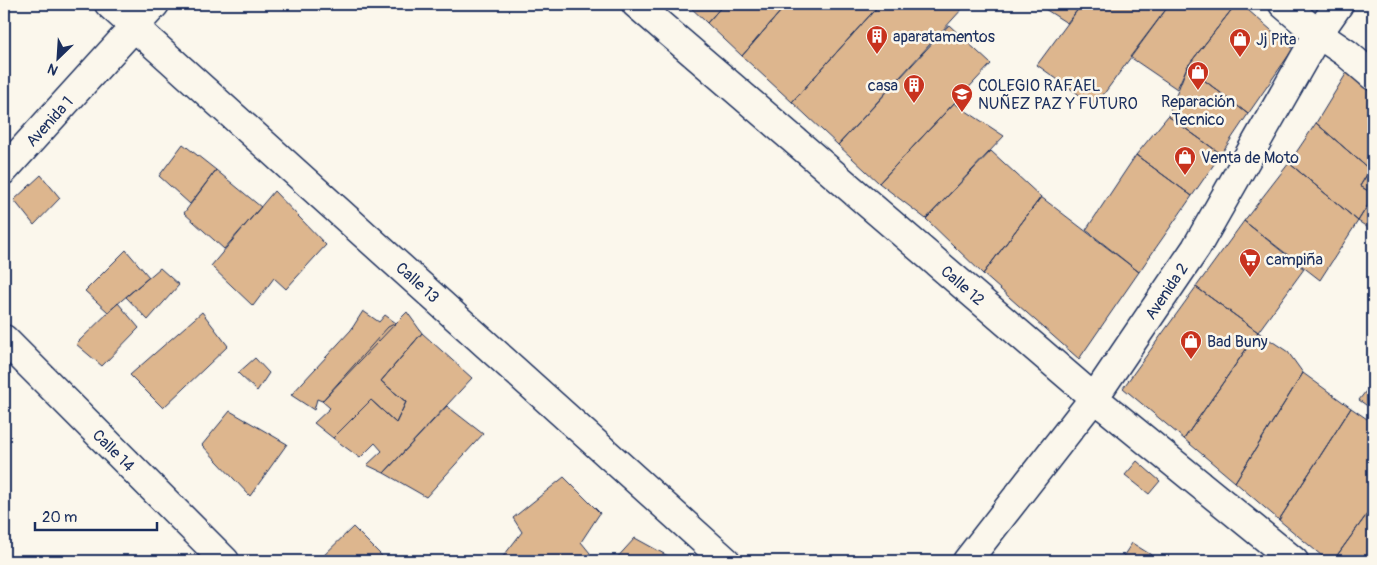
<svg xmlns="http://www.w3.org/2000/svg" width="1377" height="565" font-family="Pangolin,sans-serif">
  <rect width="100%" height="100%" fill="#fbf7ec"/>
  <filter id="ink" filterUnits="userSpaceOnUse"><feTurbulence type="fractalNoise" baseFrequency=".02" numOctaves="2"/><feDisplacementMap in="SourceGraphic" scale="10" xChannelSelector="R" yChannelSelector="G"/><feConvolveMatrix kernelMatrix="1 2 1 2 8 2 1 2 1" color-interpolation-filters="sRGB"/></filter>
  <g filter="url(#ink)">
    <!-- building -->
    <path fill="#ddb68e" stroke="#1b2f5e" d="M687,4H724L707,23Z
      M724,4H787L742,56L707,23Z
      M787,4H880L792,102L742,56Z
      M880,4H958L963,8L838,145L792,102Z
      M1037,4H1082L1067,23Z
      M1082,4H1170L1095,106L1037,65Z
      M1170,4H1236L1187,67L1177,89L1130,57Z
      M1236,4H1241L1293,49L1248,114L1187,67Z
      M949,25L991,64L879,183L838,145Z
      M1187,67L1248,114L1221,154L1168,116Z
      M1349,69L1373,90V164L1370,170L1316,123Z
      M954,103L1004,136L926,219L879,183Z
      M1168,116L1221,154L1192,196L1136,155Z
      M1316,123L1370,170L1360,186L1373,194V197L1358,221L1289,163Z
      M183,144L216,170L190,204L159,176Z
      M991,151L1041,197L983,274L926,219Z
      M1136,155L1192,196L1139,272L1086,230Z
      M1289,163L1358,221L1320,280L1244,221Z
      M1373,164V194L1360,186Z
      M216,170L261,207L224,249L184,213Z
      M41,175L60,198L34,225L14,200Z
      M274,191L326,245L286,289L274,278L253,306L211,266Z
      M1041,197L1139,272L1079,359L983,274Z
      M1373,197V231L1358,221Z
      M1244,221L1304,269L1258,332L1196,287Z
      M126,250L149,277L108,312L85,291Z
      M160,268L179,285L148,320L126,297Z
      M1196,287L1258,332L1184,439L1123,388Z
      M118,303L139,328L102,366L76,344Z
      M363,311L379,322L385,315L396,323L322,401L317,399L314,410L291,395L351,330Z
      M202,312L228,346L163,408L130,375Z
      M407,312L422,333L381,381L406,402L396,423L371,400L333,438L314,423L330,408L322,401L388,327L396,323Z
      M1258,332L1288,352L1303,373L1235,482L1184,439Z
      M422,333L472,378L384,473L367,465L382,451L375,443L360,458L333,438L371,400L396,423L406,402L381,381Z
      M255,358L269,373L257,391L238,373Z
      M1303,373L1351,408L1279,520L1235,482Z
      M1373,382V410L1359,400Z
      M447,406L483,434L426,497L384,473Z
      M1351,408L1373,423V506L1333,561H1328L1279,520Z
      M230,411L287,444L250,496L202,445Z
      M1137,461L1160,481L1149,494L1125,475Z
      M564,477L600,513L581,542L590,553L584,561H506L502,558L522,532L513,518Z
      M1373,506V561H1333Z
      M353,527L387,561H318Z
      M635,538L677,561H614Z
      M1132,543L1161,561H1120Z
      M1263,555L1272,561H1258Z"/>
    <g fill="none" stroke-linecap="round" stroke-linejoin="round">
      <!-- minor casing -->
      <g stroke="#1b2f5e" stroke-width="31">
        <path id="minor" d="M109,4L726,561
          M636,4L1094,398L1294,561
          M1283,4L1318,34L1346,53L1373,76
          M4,170L155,4
          M4,339L225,561
          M967,561L1094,398L1196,248L1318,34L1339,4"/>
      </g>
      <!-- minor -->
      <use href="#minor" stroke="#fbf7ec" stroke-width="28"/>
    </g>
  </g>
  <!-- icons -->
  <defs>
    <g id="building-pin" transform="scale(1.125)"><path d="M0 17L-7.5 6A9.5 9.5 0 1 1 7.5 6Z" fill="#c8321e" stroke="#fbf7ec"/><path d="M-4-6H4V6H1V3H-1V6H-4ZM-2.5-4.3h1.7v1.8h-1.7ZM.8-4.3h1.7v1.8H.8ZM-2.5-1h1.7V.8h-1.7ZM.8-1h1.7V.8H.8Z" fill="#fff"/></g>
    <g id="shop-pin" transform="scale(1.125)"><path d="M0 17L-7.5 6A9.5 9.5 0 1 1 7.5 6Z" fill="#c8321e" stroke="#fbf7ec"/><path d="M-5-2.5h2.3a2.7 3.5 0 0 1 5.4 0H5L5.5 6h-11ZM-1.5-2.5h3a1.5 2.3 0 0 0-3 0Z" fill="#fff"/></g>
    <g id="school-pin" transform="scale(1.125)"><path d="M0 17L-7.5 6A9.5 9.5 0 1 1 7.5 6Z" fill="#c8321e" stroke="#fbf7ec"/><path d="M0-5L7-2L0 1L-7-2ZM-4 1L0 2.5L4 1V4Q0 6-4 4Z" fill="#fff"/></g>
    <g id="supermarket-pin" transform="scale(1.125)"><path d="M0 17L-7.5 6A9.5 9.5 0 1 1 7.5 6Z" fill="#c8321e" stroke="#fbf7ec"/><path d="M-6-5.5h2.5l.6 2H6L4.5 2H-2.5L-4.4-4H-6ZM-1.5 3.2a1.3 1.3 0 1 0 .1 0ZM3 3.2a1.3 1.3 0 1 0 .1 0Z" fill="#fff"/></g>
  </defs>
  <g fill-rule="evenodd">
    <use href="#building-pin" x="877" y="36"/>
    <use href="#shop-pin" x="1240" y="39"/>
    <use href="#shop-pin" x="1198" y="72"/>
    <use href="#building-pin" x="914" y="85"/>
    <use href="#school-pin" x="962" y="94"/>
    <use href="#shop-pin" x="1185" y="157"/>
    <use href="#supermarket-pin" x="1250" y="259"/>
    <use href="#shop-pin" x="1191" y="341"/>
  </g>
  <g text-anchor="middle" stroke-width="5" stroke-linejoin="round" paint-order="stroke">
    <!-- poi labels -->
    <g font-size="16" fill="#1b2f5e" stroke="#fbf7ec" text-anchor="start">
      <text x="893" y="42">aparatamentos</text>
      <text x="1256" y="45">Jj Pita</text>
      <text x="898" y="91" text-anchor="end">casa</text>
      <text x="978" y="91">COLEGIO RAFAEL<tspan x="978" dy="18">NUÑEZ PAZ Y FUTURO</tspan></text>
      <text x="1198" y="107" text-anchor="middle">Reparación<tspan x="1198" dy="18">Tecnico</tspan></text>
      <text x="1201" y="163">Venta de Moto</text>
      <text x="1266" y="265">campiña</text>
      <text x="1207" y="347">Bad Buny</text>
    </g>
    <!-- street labels -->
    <g font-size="16" fill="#1b2f5e" stroke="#fbf7ec">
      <text transform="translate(49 121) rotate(-48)" y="6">Avenida 1</text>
      <text transform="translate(418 282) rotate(42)" y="6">Calle 13</text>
      <text transform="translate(963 285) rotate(41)" y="6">Calle 12</text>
      <text transform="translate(1166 291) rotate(-56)" y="6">Avenida 2</text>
      <text transform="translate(114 450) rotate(45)" y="6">Calle 14</text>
    </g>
  </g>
  <!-- margin -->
  <rect width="1377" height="565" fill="none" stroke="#fbf7ec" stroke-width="20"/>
  <rect x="10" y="10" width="1357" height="545" fill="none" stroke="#1b2f5e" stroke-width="2" filter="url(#ink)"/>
  <!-- north arrow -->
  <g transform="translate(58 58) rotate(205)" stroke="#fbf7ec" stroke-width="4" paint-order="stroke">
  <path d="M0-4L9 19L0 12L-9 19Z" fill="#1b2f5e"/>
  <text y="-8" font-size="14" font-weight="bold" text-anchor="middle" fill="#1b2f5e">N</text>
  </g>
  <!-- scale -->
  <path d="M35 522v8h122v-8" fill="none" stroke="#1b2f5e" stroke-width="2.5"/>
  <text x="42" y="522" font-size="15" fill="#1b2f5e" stroke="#fbf7ec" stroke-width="4" paint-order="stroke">20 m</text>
</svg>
